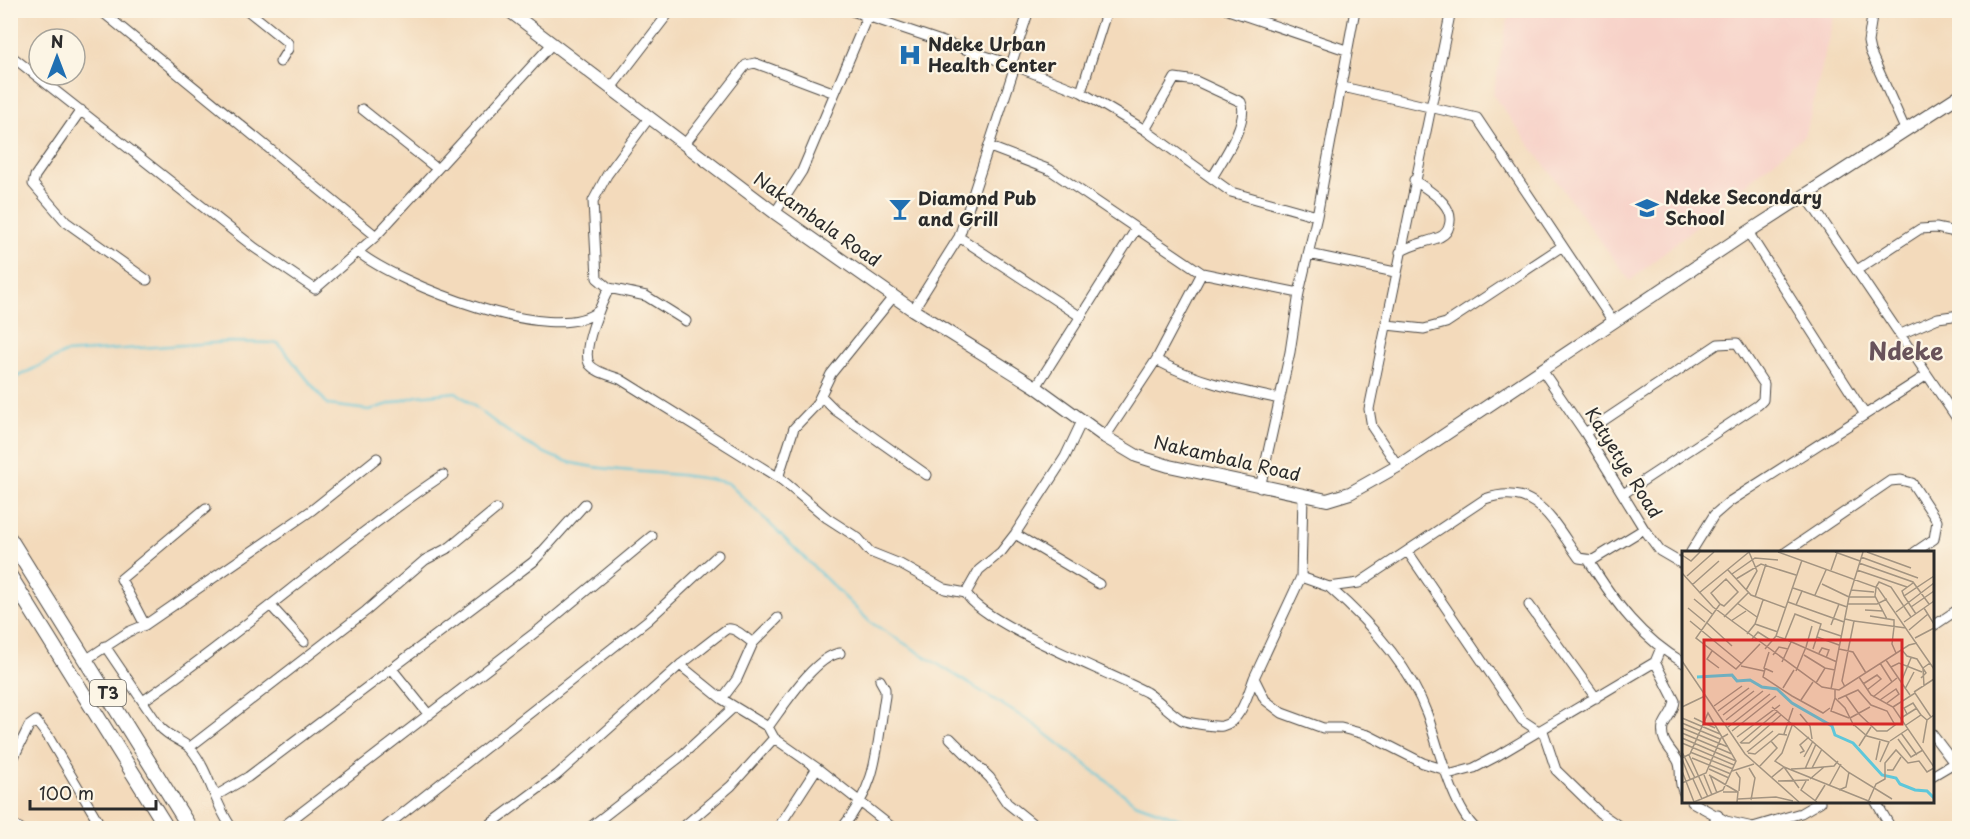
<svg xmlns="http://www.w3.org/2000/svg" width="1970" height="839" font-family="'Playpen Sans',sans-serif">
  <rect width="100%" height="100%" fill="#fcf5e5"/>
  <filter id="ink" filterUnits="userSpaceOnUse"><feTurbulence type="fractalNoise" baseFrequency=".0167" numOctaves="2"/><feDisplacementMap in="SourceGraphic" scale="12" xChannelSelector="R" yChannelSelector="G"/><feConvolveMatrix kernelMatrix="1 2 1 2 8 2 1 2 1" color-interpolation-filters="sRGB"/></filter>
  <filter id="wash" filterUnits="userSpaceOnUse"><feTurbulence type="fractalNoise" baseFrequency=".008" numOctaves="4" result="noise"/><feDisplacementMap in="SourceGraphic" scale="24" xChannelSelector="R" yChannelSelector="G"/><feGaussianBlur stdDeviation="1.35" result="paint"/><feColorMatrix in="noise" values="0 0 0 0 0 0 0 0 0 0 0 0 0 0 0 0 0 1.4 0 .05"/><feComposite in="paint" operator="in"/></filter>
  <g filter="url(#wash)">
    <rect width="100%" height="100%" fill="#f3dabb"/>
    <!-- built -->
    <path fill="#f7d1c8" d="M1509,11V10L1835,11L1806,134L1630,281L1493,95Z"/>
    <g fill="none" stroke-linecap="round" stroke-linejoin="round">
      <!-- stream -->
      <path stroke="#5ec7da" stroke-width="2" d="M10,374L17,377L65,353L228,342L278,343L328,405L369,410L417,396L456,392C494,421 533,457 582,465C630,474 679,471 728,483L870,622L1035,725L1135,803L1205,828"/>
    </g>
  </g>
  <g filter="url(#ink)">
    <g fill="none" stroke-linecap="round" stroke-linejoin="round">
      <!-- minor casing -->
      <g stroke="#494541" stroke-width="11">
        <path id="minor" d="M100,10L376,236
          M247,10L288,43V49L280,62
          M849,10L1015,66L1081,92L1145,130L1231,192L1317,216
          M1228,10L1346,50
          M1873,10L1868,42L1870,51L1905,129
          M10,55L255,248L315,289L376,236L552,44
          M1011,65L1029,10
          M1343,87L1477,118L1614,323
          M611,88L671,10
          M1081,92L1107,10
          M362,109L436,168
          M81,110L35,176L33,184L66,222L147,280
          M649,118L607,175L593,201L597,278L609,288L646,296L686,321
          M1145,130L1175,78L1196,81L1241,102C1250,121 1221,162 1212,178
          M684,145L746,65L755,63L835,93
          M990,147L1050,170L1202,273
          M1806,196L1960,423
          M775,213L802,171L867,17
          M1748,232L1864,413
          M959,237L1081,317
          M358,252C398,284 555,347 598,311
          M1400,252C1415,243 1425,243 1440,237C1444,235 1448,231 1449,226C1456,205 1429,191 1414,180
          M1309,254L1395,272
          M1857,270L1920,229L1936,228L1960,233
          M609,288C602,302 580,351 590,365C597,373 610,375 620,379L782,480L827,518L858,538L870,552L900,564L945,589L966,593C979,622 1113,674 1146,692C1159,700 1169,712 1182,720C1187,723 1216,727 1222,726C1241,722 1248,694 1254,678
          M913,310L959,237L1015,66
          M1387,325L1424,329L1446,323L1561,247
          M1901,334L1938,318L1960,315
          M1156,360C1195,381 1236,390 1280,399
          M1542,370L1585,433L1644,529L1660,551L1684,565
          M1036,387L1136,229
          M821,396L835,410L927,475
          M1585,433L1718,344L1737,343L1764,384L1763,400L1758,405L1623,494
          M1105,437L1156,360L1202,273L1299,293
          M1398,466L1372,427L1369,409L1451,10
          M782,480L779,475L794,428L816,405L831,374L894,296
          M1260,488L1290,352L1299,293L1317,216L1355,10
          M1303,495L1301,577L1329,587L1359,583L1485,499C1537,481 1553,523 1579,558L1593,560L1644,529
          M1015,534L1099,584
          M1408,552L1522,720L1537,730
          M1691,552L1714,515L1729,502L1927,375
          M1786,552L1890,481L1901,480L1912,483L1937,521L1934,539L1915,552
          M1589,561C1615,603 1641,638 1684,663
          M1301,577L1254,678L1265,700L1282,713L1323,728H1341L1368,735L1423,763L1446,770
          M1329,587C1367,620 1409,665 1427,714C1438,745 1452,806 1475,828
          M966,593L979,570L1001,552L1015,534L1065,457L1082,421
          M1529,605L1596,698
          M271,606L304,642
          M145,625L121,579L206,508
          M1932,627L1960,608
          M105,646L160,727C170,738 185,742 191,749C210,772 214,804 232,828
          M1660,650L1655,662L1675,701C1674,712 1666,718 1663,727C1660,742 1672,750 1678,761C1683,772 1677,782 1684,793
          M87,659L128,632L145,625L312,510L377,458
          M680,665L722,699L768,727L774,738L817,768L893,828
          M392,669L429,715
          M722,699L737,679L753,643L778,618
          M143,701C246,630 339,545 443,475
          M768,727C783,707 815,656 840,653
          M1543,731L1556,770L1600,813L1622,828
          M1932,734L1960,771
          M950,738L990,778L1007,803L1038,828
          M190,747L366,611L425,560L450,547L496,509
          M10,765L29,726L36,721L49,738L102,828
          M1448,775L1474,768L1497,756L1655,662
          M1932,776L1954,763
          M217,795L248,777L533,562L585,504
          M1692,802L1726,821L1753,827L1801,813L1820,802
          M1876,802L1891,828
          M10,824L20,828
          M281,828L541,628L652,536
          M384,828L648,620L718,555
          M485,828L557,775L680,665C687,660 724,630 727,629C735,627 747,639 753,643
          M589,828L679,758L734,707
          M682,828L731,786L774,738
          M778,828L817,768
          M842,828C879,783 876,750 885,696V689L880,680
          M1710,828L1718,815"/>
      </g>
      <!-- major casing -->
      <g stroke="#494541" stroke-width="14">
        <path id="major" d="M508,10L775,213L913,310L1036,387L1105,437L1137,456L1169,466L1327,500L1350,493L1398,466L1748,232L1960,95"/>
      </g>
      <!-- highway casing -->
      <g stroke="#494541" stroke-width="16">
        <path id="highway" d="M10,539L190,828
          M10,576L167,828"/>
      </g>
      <!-- minor -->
      <use href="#minor" stroke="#fff" stroke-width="9"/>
      <!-- major -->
      <use href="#major" stroke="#fff" stroke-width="12"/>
      <!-- highway -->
      <use href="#highway" stroke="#fff" stroke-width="14"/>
    </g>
  </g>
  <!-- icons -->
  <defs>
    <g id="hospital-bare" transform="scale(1.8)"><path d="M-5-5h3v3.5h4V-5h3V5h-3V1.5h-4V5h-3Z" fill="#1f6fb2" stroke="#fcf5e5" stroke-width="2.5" paint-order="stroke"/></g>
    <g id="school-bare" transform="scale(1.8)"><path d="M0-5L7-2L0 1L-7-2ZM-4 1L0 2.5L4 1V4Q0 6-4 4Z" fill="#1f6fb2" stroke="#fcf5e5" stroke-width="2.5" paint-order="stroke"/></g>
    <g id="bar-bare" transform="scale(1.8)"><path d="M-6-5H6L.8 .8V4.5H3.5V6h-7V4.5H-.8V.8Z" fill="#1f6fb2" stroke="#fcf5e5" stroke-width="2.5" paint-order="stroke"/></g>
  </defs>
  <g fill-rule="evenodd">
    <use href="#hospital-bare" x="910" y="55"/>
    <use href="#school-bare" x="1647" y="208"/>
    <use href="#bar-bare" x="900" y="209"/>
  </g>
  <g text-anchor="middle" stroke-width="4.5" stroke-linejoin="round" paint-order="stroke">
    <!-- shield labels -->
    <rect fill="#fcf5e5" stroke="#6a6863" stroke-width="1.5" x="90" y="680" width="36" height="26" rx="4.5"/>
    <g font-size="16" font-weight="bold" fill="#2b2b2b">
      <text x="108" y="699">T3</text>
    </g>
    <!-- poi labels -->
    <g font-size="18" font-weight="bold" fill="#2b2b2b" stroke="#fcf5e5" text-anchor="start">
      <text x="928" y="51">Ndeke Urban<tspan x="928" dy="21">Health Center</tspan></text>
      <text x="1665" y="204">Ndeke Secondary<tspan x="1665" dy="21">School</tspan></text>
      <text x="918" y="205">Diamond Pub<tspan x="918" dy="21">and Grill</tspan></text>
    </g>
    <!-- street labels -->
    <g font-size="18" fill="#2b2b2b" stroke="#fcf5e5">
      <text transform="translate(817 220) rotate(35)" y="6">Nakambala Road</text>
      <text transform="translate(1227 459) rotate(13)" y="6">Nakambala Road</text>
      <text transform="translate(1623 463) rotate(58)" y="6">Katyetye Road</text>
    </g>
    <!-- district labels -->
    <g font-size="24" font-weight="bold" fill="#69535b" stroke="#fcf5e5">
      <text x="1906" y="360">Ndeke</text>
    </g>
  </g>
  <!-- overview -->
  <g transform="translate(1682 551)">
    <rect width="252" height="252" fill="#f3dabb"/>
    <path fill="none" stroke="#5ec7da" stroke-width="3" d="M15,126L50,124L55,130L68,129L80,136L95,138L110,152L150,175L153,184L171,192L200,224L214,227L218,233L233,239L245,240L252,247"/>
    <path fill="none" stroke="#a39481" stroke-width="1.5" d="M96,1L196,37L252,118M153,1L178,10M185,1L229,17M0,4L9,10L18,1M179,6L236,27M177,12L231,31L247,53M46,19L69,44L104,57M149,19L155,2M175,19L225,36M0,22L31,56L140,136L157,139L227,94L235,92M50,23L73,7L96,9M5,25L32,1M54,28L79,13L114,24M140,33L167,46M10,34L37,10M194,36L197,31L209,36L229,66M111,37L120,40L114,54M194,37L193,45L205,68M64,39L75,20L67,1M169,39L192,41M120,40L165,56M17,42L67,1M133,44L144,19M222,45L220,40L231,32M73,46L84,13M167,46H194M12,48L30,63M106,51L162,71M55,52L75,66M38,53L29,42L44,28L56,41L42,55L38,53L14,87L54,118L78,93M166,53H195L205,48M229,56L252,40M6,57L23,71M242,57L252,73M183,59L201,60M214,61L252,32M234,63L222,45L252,25M188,65L212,69V76M42,66L66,42M8,70L60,113M49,70L64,60M172,70L224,77M24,71L50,95M222,71L252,50M73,73L81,49M149,74L157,53M212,76L210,93L214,102M138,78L159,85M227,79L246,63M65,83L73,73L96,81M94,85L103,88L113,63L139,73L131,98M135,86L157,94M233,87L252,77M70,88L76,81L90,90M103,88L155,111M124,96L130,75M83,98L94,85L120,9M157,98L171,101L184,122M220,99L225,105L235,108L244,122L239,127M30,100L25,108L37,117M87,101L82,117L91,121M137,102L140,97L147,99L144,107M91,104L97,96L106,98M122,104L143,117M204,109L228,144M0,110L63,203L117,251M100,111L109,91M198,112L210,131M59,115L82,120M209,116L217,112L240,121M83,118L81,126L110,145L141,162L148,157M114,120L124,96M177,126L189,144L211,156L252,216M219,131L229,107M134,132L143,117L153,119M181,133L195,124L199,128L185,139M242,135L241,117L248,112M163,136L160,130L172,70L163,68M101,137L112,119M149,138L167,46L181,1M223,138L232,121M153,139V147L163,157L172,175M232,141L252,128M164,145L177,163M191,146L215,127M153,147L149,160L167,167M156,148L176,139L189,154L205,160L213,174L205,180H195L177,163M119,149L131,131M198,149L214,138L217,143L205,152M32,155L60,135M0,156L23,145M90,156L166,221L210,248M211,156L233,142L249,166M36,160L67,137M118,163L128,175L130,188M225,163L222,157L231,152L239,164M41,164L72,140M0,167L38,183M12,167L33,177M168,167L188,156M219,167L235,157M44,169L81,140M0,172L38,188M171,173L185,185L207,191L198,211M224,174L239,164L245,169M46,176L88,143M0,177L46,196M50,180L94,145M0,182L50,203M219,182L235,204M102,183L111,157M55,186L98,154M0,187L54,210M216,188L229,206L241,199M208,190L226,178M0,192L52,214M58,192L96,160M59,192H67L99,164M241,192L245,169L252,164M177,195L189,176M0,201L13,227M8,201L51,218M65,201L91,180M66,202L73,203L89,190M118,202L122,200L118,194L127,186M7,204L26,246M122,206L131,190M0,207L8,203L26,162L54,210L41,239L12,251M10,207L49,223M0,208L8,228M194,209L198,190M77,216L95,197L89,190L97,183L105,184M102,216L189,251M102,216L117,237M67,217L73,227L69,249M130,217L152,215L156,210M27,218L47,227M109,218L130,217L140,198M123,218L134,193M205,219H211L219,206M0,220L12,251M50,220L72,213M54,221L58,227L57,240M22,224L30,244M27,224L56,241M28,224L35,242M90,226L102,216L93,210L100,202L111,172M11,228L20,248M128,228L142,216M96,230L127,229M124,230L119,239L135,251M0,232L24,222L39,187L46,183M147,235L159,213M157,239L164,236L167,221M41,241H56L55,251M56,248L94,246L111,250M133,250L143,234M186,251L194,233L203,228V212L214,199L226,212L237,210L245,221L252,217"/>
    <path fill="#d62828" fill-opacity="0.15" stroke="#d62828" stroke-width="3" d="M22,89H220V173H22Z"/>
    <rect width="252" height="252" fill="none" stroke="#2b2b2b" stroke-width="3"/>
  </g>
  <!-- margin -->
  <rect width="1970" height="839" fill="none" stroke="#fcf5e5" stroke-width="36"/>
  <!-- north arrow -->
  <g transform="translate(57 57)"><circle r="28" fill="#fcf5e5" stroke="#a8a49b" stroke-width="1.5"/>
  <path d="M0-4.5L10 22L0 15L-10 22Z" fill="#1f6fb2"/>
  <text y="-9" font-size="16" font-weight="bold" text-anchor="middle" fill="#2b2b2b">N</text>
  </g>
  <!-- scale -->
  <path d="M30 800v9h126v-9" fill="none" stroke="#2b2b2b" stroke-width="3"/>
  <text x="39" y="800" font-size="18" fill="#2b2b2b" stroke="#fcf5e5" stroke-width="4.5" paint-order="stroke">100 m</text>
</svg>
